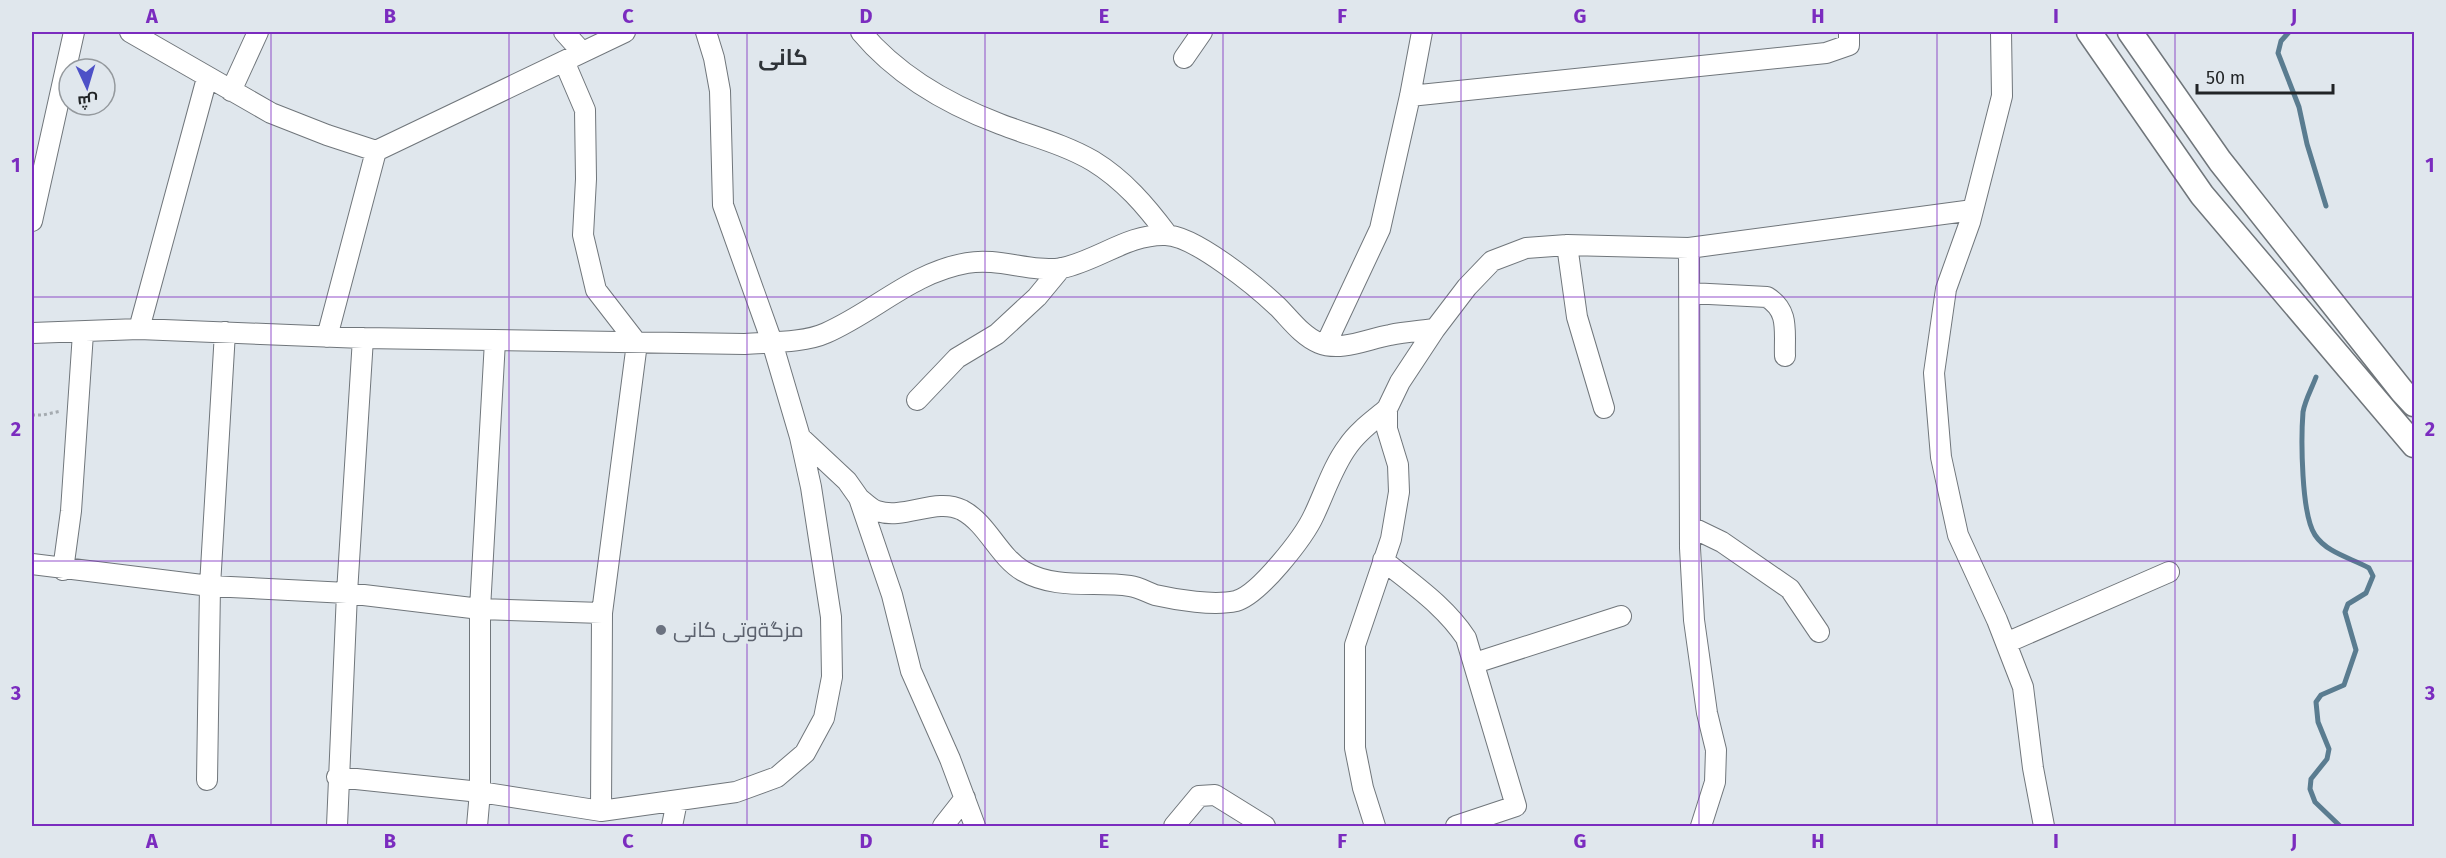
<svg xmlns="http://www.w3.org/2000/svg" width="2446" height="858" font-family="'Fira Sans',Cairo,sans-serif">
  <rect width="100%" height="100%" fill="#e0e7ed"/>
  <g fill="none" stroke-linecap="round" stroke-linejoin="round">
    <!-- stream -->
    <path stroke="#5a7c90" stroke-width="5" d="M2289,32L2281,41L2278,53L2299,107L2307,144L2326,206
      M2316,377C2312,388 2305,400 2303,412C2301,438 2301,514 2315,535C2327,553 2351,558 2369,568L2373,576L2366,593L2348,604L2345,612L2356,650L2344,685L2321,695L2316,702L2318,722L2329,749L2327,759L2311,779L2310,789L2315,802L2340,826"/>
    <!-- minor casing -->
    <g stroke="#70767b" stroke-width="22">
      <path id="minor" d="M130,32L271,113L327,135L376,151L625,32
        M564,32L582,52
        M861,32C897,75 947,104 1000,124C1031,136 1064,144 1093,161C1124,180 1146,206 1167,234
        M2001,32L2002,96L1970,222L1946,289L1934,373L1941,457L1958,535L1997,620L2023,687L2033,768L2044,826
        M1184,58L1202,32
        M564,61L585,110L586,179L583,235L596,290L637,343L602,613L601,811
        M231,91L258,32
        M1410,96L1826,53L1849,45V32
        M32,221L74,32
        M1567,245L1577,317L1604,408
        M1689,248L1690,548L1694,620L1707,713L1716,750L1715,782L1701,826
        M1690,293L1767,297C1790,311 1784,332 1785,356
        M139,329L207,78
        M32,333L139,329L363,338L745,344C769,342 804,343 826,333C876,311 911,273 967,263C999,257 1031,273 1062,268C1097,261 1128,234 1165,235C1194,235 1257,287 1278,307C1290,319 1302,336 1319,343C1341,352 1367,339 1390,335C1404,332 1420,331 1435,329
        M327,337L376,151
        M1326,344L1380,229L1410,96L1422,32
        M917,400L957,358L997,334L1037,297L1061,268
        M800,437L847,481L859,498L892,595L911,671L950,759L975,826
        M859,498C864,502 871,509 877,511C905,520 936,497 962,510C988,524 998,556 1023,571C1056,590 1094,581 1130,586C1138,587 1147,592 1155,595C1177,600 1214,606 1236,601C1259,595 1304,537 1314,515C1325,492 1333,466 1348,446C1358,431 1374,420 1387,409
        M1691,527L1722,542L1790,589L1819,632
        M1383,560C1413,585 1444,605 1466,638L1516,806L1456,826
        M32,564L210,586L347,593L480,609L602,613
        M63,570L71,511L83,333
        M2006,643L2169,572
        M1475,663L1621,616
        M337,777L480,792L601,811L736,792L777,777L805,753L824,718L832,677L831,617L811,487L800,437L772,342L723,205L720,91L714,58L706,32
        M207,780L210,586L225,332
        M337,826L347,593L363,338
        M477,826L480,792V609L495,341
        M672,826L677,801
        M943,826L965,798
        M1174,826L1199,796L1215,795L1265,826
        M1375,826L1363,788L1355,748V645L1391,539L1399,492L1398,465L1387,429V409L1400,382L1435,329L1467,287L1492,261L1526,248L1567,245L1689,248L1973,210"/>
    </g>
    <!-- major casing -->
    <g stroke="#70767b" stroke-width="27">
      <path id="major" d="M2089,32L2202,195L2414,445
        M2130,32L2220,161L2402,391L2414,404"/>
    </g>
    <!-- path -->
    <path stroke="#a5abb0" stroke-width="3" stroke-dasharray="3 3" stroke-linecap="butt" d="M32,415H43L61,411"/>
    <!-- minor -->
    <use href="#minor" stroke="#fff" stroke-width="20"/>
    <!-- major -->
    <use href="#major" stroke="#fff" stroke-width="24"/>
  </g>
  <!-- grid -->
  <path fill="none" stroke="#7b2cbf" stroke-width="1.5" stroke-opacity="0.55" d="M271,32V826M509,32V826M747,32V826M985,32V826M1223,32V826M1461,32V826M1699,32V826M1937,32V826M2175,32V826M32,297H2414M32,561H2414"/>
  <!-- markers -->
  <circle fill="#6b7280" stroke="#e0e7ed" stroke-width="2" cx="661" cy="630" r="6"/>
  <g text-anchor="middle" stroke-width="6" stroke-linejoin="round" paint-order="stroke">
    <!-- worship labels -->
    <g font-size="21" fill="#5b616d" stroke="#e0e7ed" text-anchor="start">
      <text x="673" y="637">مزگةوتی کانی</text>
    </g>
    <!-- neighbourhood labels -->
    <g font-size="22" font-weight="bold" fill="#2e3338" stroke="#e0e7ed">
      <text x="783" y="65">کانی</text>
    </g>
  </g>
  <!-- border -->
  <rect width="2446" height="858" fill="none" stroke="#e0e7ed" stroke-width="66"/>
  <!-- north arrow -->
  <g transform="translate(87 87) rotate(176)"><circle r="28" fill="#e0e7ed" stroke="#94999d" stroke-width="1.5"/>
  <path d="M0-4.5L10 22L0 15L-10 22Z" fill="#4d51c7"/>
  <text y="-9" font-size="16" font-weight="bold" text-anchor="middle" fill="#212426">ش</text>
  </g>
  <!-- scale -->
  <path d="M2197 84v9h136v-9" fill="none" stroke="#212426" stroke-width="3"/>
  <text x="2206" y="84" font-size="18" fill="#212426" stroke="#e0e7ed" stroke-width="4.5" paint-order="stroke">50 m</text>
  <rect x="33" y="33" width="2380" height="792" fill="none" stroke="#7b2cbf" stroke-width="2"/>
  <g font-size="20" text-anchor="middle" font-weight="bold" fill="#7b2cbf">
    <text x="152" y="23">A</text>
    <text x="390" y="23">B</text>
    <text x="628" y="23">C</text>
    <text x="866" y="23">D</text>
    <text x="1104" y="23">E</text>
    <text x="1342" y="23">F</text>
    <text x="1580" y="23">G</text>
    <text x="1818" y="23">H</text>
    <text x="2056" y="23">I</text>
    <text x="2294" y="23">J</text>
    <text x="16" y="172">1</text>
    <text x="2430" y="172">1</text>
    <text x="16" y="436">2</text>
    <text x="2430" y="436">2</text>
    <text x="16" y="700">3</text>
    <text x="2430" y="700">3</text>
    <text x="152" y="848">A</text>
    <text x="390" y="848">B</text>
    <text x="628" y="848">C</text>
    <text x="866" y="848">D</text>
    <text x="1104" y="848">E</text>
    <text x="1342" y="848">F</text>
    <text x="1580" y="848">G</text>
    <text x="1818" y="848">H</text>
    <text x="2056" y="848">I</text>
    <text x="2294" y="848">J</text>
  </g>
</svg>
